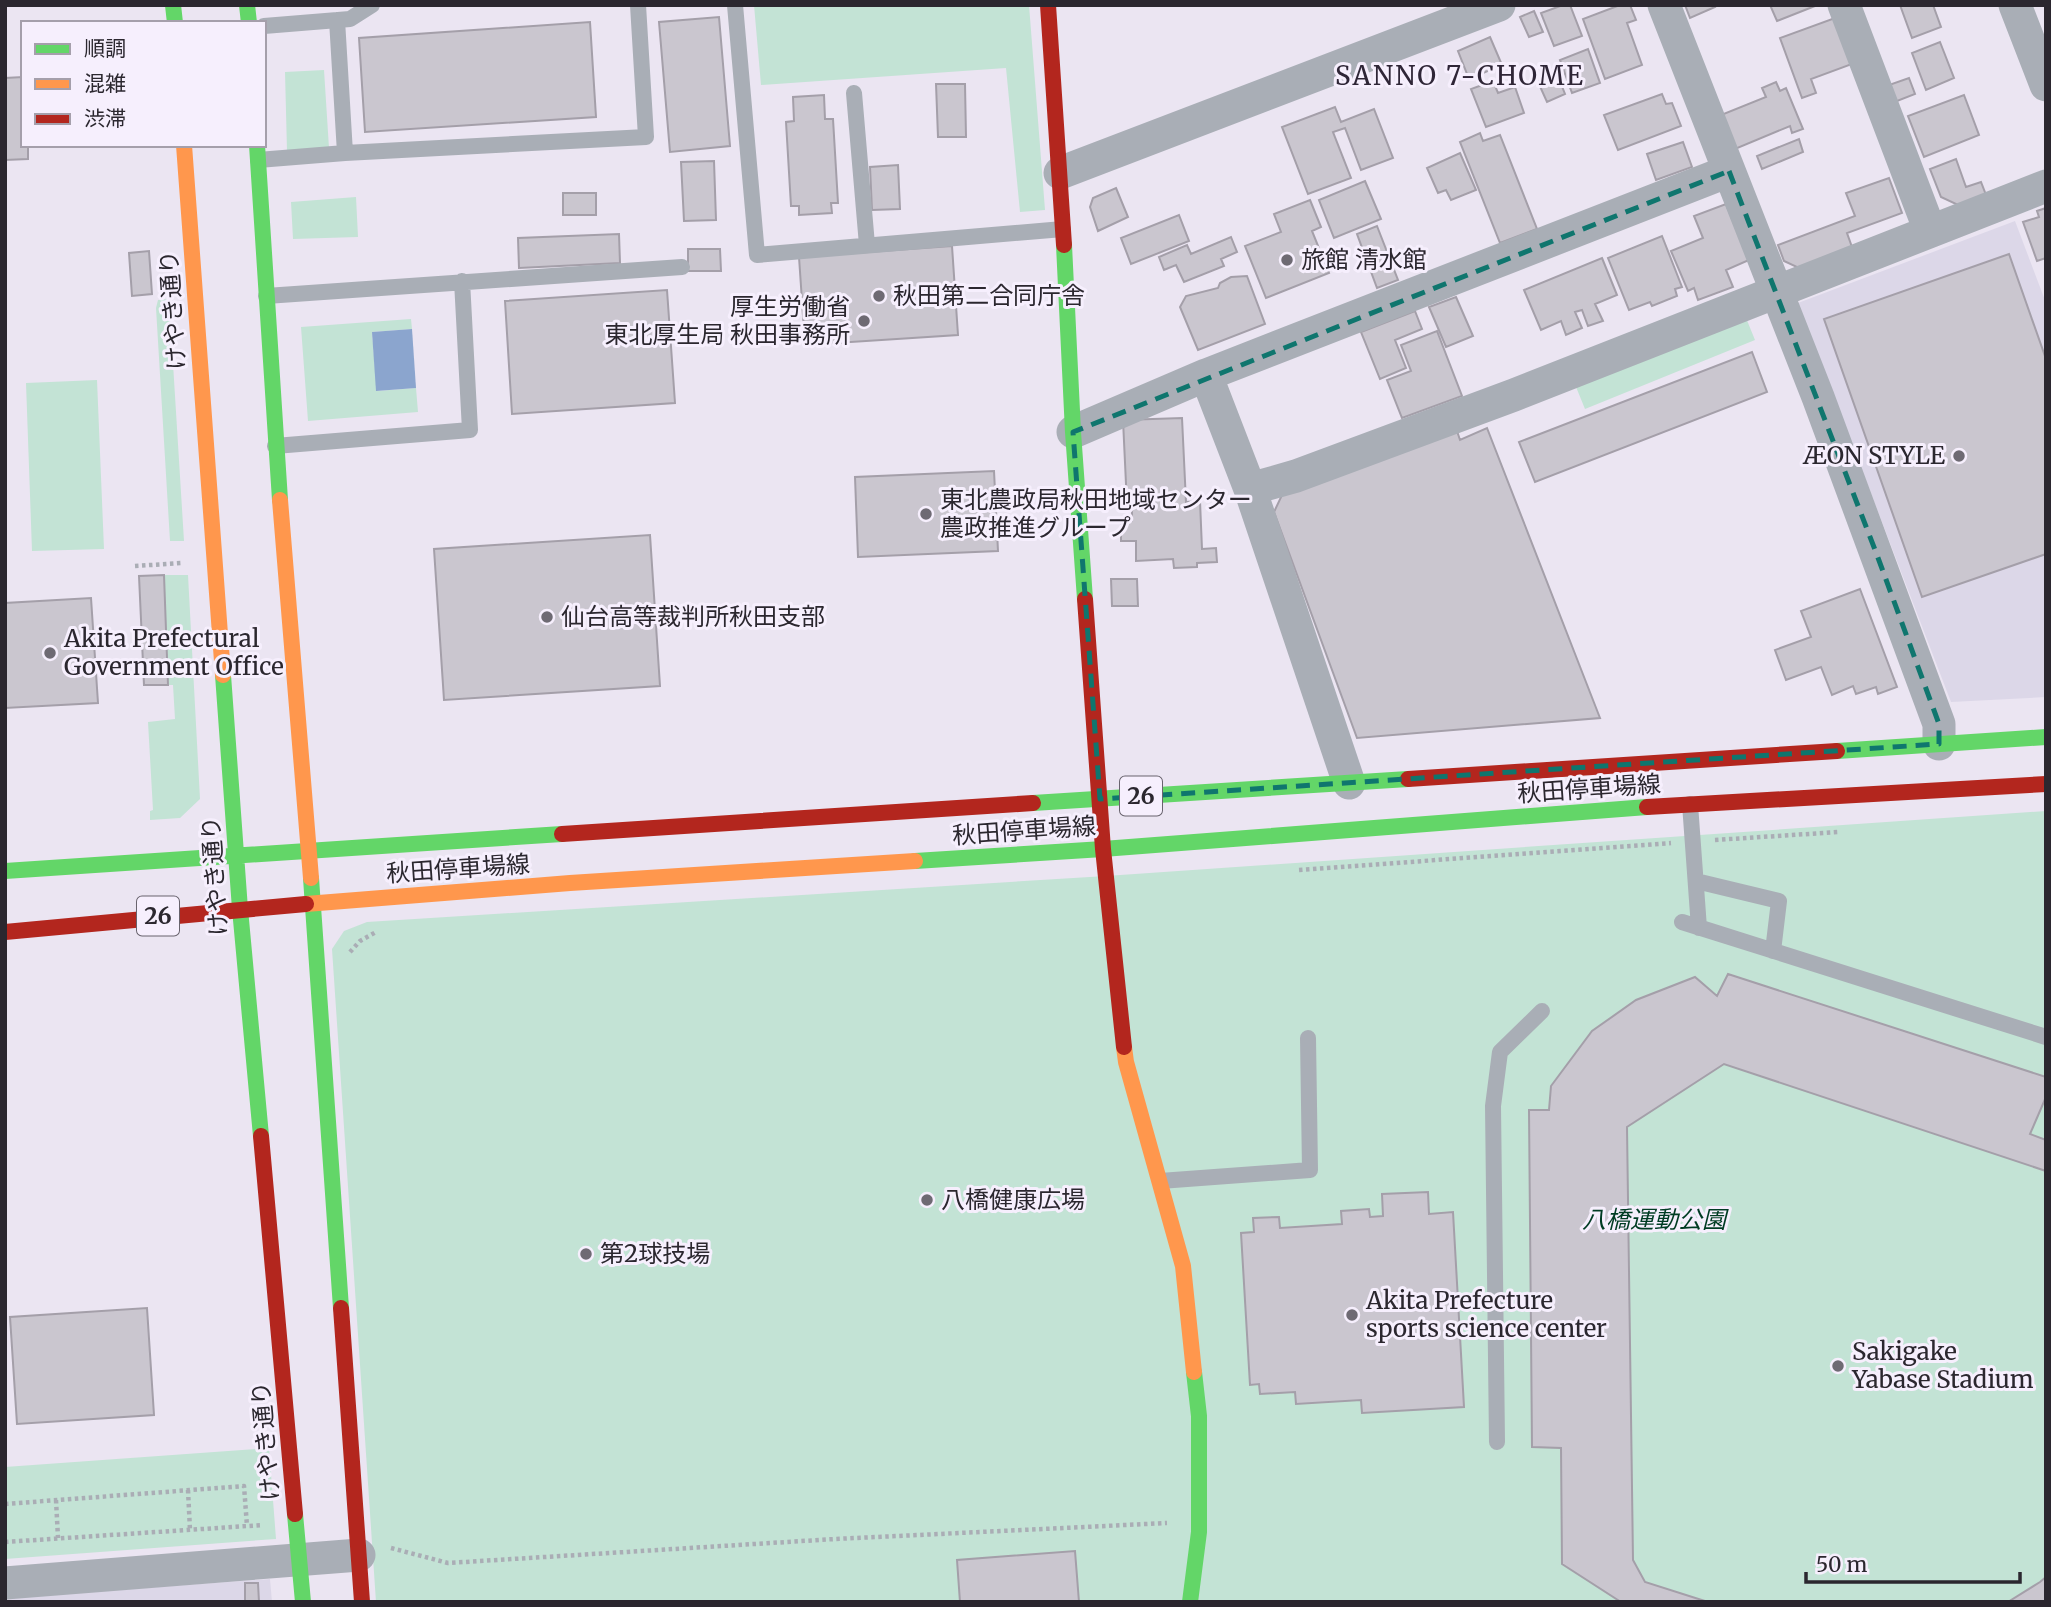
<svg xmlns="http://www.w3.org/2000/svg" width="2051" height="1607" font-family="Merriweather,'Noto Sans JP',serif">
  <rect width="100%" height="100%" fill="#ebe5f2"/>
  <!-- commercial -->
  <path fill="#dcd7e8" d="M2015,221L2046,303V697L1951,702L1798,303Z
    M270,1579L272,1602H5V1598Z"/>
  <!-- green -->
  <path fill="#c3e3d5" d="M754,5H1029L1045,210L1020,212L1006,68L761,85Z
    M324,70L329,148L287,151L285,72Z
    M356,197L358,237L293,239L291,202Z
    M169,299L184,541H170L156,308L158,300Z
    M1744,313L1755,340L1585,409L1574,382Z
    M411,319L412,329L372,332L377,391L416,388L418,412L308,421L301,327Z
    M97,380L104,549L32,551L26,383Z
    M164,575H188L200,799L180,818L150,820V811L153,810L148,722L175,719L173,685H168Z
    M2046,811V1602H376L332,949L344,931L367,922L1106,876Z
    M269,1448L276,1539L5,1559V1467Z"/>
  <!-- water -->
  <path fill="#8ba5ce" d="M412,329L416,388L376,391L372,332Z"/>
  <!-- building -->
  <path fill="#cac6cf" stroke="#a49fa9" stroke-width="2" d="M1563,5H1570L1582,36L1554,46L1541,13Z
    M1620,5H1630L1636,20L1627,23L1642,65L1605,79L1583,19Z
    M1685,5H1714L1715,7L1690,18Z
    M1770,5H1815V6L1777,21Z
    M1900,5H1933L1941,27L1912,38Z
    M1534,11L1543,32L1529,37L1520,17Z
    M719,17L730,146L670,152L659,22Z
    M1835,18L1852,64L1811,79L1816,93L1802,98L1780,38Z
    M590,22L596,117L365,132L359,38Z
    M1490,37L1502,65L1469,79L1458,51Z
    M1940,42L1954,78L1926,90L1912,53Z
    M1588,49L1600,83L1572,93L1560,60Z
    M1557,74L1565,94L1547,102L1538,82Z
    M23,77V145H28V159L5,160V78Z
    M1909,78L1915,94L1892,103L1886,86Z
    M1493,81L1498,93L1515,87L1524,113L1486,127L1471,89Z
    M1776,82L1780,91L1786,88L1803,129L1792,133L1790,126L1735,149L1721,115L1766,97L1762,88Z
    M936,84H965L966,137H938Z
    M1662,94L1666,104L1672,103L1681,126L1618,150L1604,115Z
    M824,95L825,119H833L838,203H831L832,213L799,215V206H791L786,122L794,121L793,97Z
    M1964,95L1979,135L1924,157L1908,116Z
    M1335,107L1341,122L1374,109L1393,158L1361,170L1345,128L1333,132L1351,178L1308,194L1282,127Z
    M1480,133L1483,141L1500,135L1537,229L1500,243L1460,142Z
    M1799,139L1803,152L1762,169L1757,156Z
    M1683,142L1692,167L1656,180L1647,154Z
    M1460,153L1476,190L1451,200L1446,190L1438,193L1427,168Z
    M1956,159L1966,187L1981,182L1986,195L1958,205L1941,197L1930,169Z
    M714,161L716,220L684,221L681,162Z
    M898,165L900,209L872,210L870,167Z
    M1889,178L1902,213L1847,233L1853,250L1801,269L1784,261L1778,245L1855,216L1846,193Z
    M1365,181L1381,219L1334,238L1319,200Z
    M1116,188L1128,217L1098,231L1090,207L1093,198Z
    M563,193H596V215H563Z
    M1310,200L1321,227L1312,231L1329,273L1266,298L1245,246L1281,232L1274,214Z
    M1726,204L1749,260L1726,270L1733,287L1698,300L1694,288L1688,291L1671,251L1703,238L1694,216Z
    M2046,208V258L2037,261L2023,222L2039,217L2037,211Z
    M1179,215L1189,241L1131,264L1121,238Z
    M1377,226L1398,280L1377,288L1357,234Z
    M619,234L620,263L519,268L518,238Z
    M1662,236L1682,287L1675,289L1677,296L1652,306L1650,302L1629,310L1608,258Z
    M1231,237L1237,252L1221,259L1224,266L1184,282L1176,265L1164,270L1159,257L1187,245L1191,254Z
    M952,246L958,335L805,345L799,257Z
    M688,249H720L721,271H688Z
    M149,251L152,294L132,296L129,253Z
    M2009,254L2046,359V554L1922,597L1824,319Z
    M1602,258L1617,295L1595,304L1603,321L1588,326L1582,310L1575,312L1582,328L1566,335L1561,321L1541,330L1524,290Z
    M1247,276L1265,324L1198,350L1180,307L1186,296L1218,288L1220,283L1231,277Z
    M667,290L675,403L512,414L505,301Z
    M1456,297L1473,336L1446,347L1429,307Z
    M1415,311L1422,329L1395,340L1406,368L1380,379L1361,332Z
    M1437,331L1462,396L1402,418L1387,380L1411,371L1401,345Z
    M1752,352L1767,392L1535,482L1519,442Z
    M1182,418L1186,502L1200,501L1202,549L1216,548L1217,562L1197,563V567L1174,568L1173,559L1136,561V541H1121V522L1132,521V505H1127L1123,420Z
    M1456,428L1460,440L1487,428L1600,718L1357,738L1274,512L1282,495Z
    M994,471L998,551L858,557L855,477Z
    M650,535L660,686L444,700L434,549Z
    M164,575L168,685H144L139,576Z
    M1111,579H1137L1138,606H1112Z
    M1860,589L1897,687L1878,694L1876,687L1856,694L1853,686L1832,695L1821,667L1786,680L1775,650L1811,637L1801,611Z
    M91,598L98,703L5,708V603Z
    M1728,974L2046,1077V1097L2030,1134L2046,1140V1171L1724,1064L1627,1127L1633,1560L1645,1582L1708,1602H1621L1562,1564L1561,1448L1532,1447L1529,1110H1549L1551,1086L1592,1031L1636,1000L1695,977L1717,996Z
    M1428,1192L1429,1214L1453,1212L1464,1407L1362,1413L1361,1400L1296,1404L1295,1392L1260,1394L1259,1384L1250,1385L1241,1233L1254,1232L1253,1218L1279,1217L1280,1228L1342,1224L1341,1211L1369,1209L1370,1217L1383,1216L1382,1194Z
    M147,1308L154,1415L17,1424L10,1317Z
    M1075,1551L1079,1602H960L957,1560Z
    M2046,1577V1602H2008L2040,1582Z
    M245,1583H258L259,1602H234L245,1601Z"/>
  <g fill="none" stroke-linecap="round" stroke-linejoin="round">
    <!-- path -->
    <path stroke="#aaadb5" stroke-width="4.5" stroke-dasharray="3.5 3.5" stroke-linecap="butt" d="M135,566L182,563
      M1715,840L1839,832
      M1299,870L1671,843
      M350,952L360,941L376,932
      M188,1490L190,1530
      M56,1500L58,1538
      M5,1504L244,1486L247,1526
      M5,1542L263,1525
      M391,1548L448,1563L835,1539L1167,1523"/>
    <!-- lane -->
    <path stroke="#a9aeb6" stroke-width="16" d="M735,5L757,255L1063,229
      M337,20L345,153L646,137L638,5
      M264,26L350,19L372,5
      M854,93L867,245
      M258,160L345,153
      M266,296L682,267
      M275,446L470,430L462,281
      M1690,804L1699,928
      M1696,881L1779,901L1773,951
      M1682,922L2046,1037
      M1160,1181L1310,1170L1308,1038
      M1497,1442L1493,1106L1500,1052L1542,1011"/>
    <!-- street -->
    <path stroke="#a9aeb6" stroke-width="33" d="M1664,5L1818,397L1939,724V744
      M1844,5L1930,231
      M2015,5L2046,85
      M1060,173L1499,5
      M1206,375L1729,171
      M1073,432L1206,375L1250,489L1296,476L1514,395L2046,186
      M1250,489L1349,783
      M5,1583L359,1555"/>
    <!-- fast -->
    <path stroke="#63d668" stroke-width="16" d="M173,5L175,23
      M247,5L249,23
      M257,145L280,500
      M1064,245L1073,432L1085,599
      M223,675L240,909L261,1136
      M1837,751L2046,737
      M1033,803L1408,779
      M915,861L1103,849L1647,807
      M5,871L562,834
      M311,878L341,1308
      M295,1514L303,1602
      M1190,1602L1199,1532V1416L1194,1372"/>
    <!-- slow -->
    <path stroke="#ff974d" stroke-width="16" d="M184,145L223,675
      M280,500L311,878
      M306,904L570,883L915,861
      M1124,1047L1126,1062L1183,1266L1194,1372"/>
    <!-- jam -->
    <path stroke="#b3261e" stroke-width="16" d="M1048,5L1064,245
      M1085,599L1103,849L1124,1047
      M1408,779L1837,751
      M1647,807L2046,784
      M562,834L1033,803
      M5,932L306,904
      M261,1136L295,1514
      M341,1308L362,1602"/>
  </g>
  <!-- marked area -->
  <path fill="none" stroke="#0f766e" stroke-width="5" stroke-dasharray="14 9" stroke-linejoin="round" d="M1729,171L1877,555L1939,724V744L1100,799L1073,432Z"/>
  <!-- markers -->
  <g fill="#6e6a73" stroke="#f6effd" stroke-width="2.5">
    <circle cx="1287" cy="260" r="7"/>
    <circle cx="879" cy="296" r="7"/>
    <circle cx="864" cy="321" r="7"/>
    <circle cx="1959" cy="456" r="7"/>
    <circle cx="926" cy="514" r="7"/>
    <circle cx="547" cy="617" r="7"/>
    <circle cx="50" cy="653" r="7"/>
    <circle cx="927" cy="1200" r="7"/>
    <circle cx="586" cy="1254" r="7"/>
    <circle cx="1352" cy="1315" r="7"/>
    <circle cx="1838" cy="1366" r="7"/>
  </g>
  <g text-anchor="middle" stroke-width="6" stroke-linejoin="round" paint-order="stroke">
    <!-- shield labels -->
    <g fill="#f6effd" stroke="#68636d" stroke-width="2">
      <rect x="1120" y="776.5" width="42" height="39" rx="5"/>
      <rect x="137" y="896.5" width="42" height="39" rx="5"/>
    </g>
    <g font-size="23" font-weight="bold" fill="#2b272f">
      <text x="1141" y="804">26</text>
      <text x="158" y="924">26</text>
    </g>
    <!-- poi labels -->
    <g font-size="24" fill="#2b272f" stroke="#f6effd" text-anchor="start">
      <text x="1301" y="268">旅館 清水館</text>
      <text x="893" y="304">秋田第二合同庁舎</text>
      <text x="850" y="315" text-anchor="end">厚生労働省<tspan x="850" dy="28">東北厚生局 秋田事務所</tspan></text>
      <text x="1945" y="464" text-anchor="end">ÆON STYLE</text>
      <text x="940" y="508">東北農政局秋田地域センター<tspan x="940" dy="28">農政推進グループ</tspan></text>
      <text x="561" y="625">仙台高等裁判所秋田支部</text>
      <text x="64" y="647">Akita Prefectural<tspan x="64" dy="28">Government Office</tspan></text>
      <text x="941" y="1208">八橋健康広場</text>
      <text x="600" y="1262">第2球技場</text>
      <text x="1366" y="1309">Akita Prefecture<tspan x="1366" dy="28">sports science center</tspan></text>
      <text x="1852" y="1360">Sakigake<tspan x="1852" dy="28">Yabase Stadium</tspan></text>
    </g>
    <!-- street labels -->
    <g font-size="24" fill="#2b272f" stroke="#f6effd">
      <text transform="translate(173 310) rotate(-94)" y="8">けやき通り</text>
      <text transform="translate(1589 789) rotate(-4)" y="8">秋田停車場線</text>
      <text transform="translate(1024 831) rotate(-4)" y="8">秋田停車場線</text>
      <text transform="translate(458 869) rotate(-4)" y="8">秋田停車場線</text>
      <text transform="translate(215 876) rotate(-94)" y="8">けやき通り</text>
      <text transform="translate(266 1441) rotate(-95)" y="8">けやき通り</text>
    </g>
    <!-- park labels -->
    <g font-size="24" font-style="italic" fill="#003c23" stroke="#f6effd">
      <text x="1654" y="1228">八橋運動公園</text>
    </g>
    <!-- neighbourhood labels -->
    <g font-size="26" letter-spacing="2" fill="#2f2637" stroke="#f6effd">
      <text x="1460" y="85">SANNO 7-CHOME</text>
    </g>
  </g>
  <!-- border -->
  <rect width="2051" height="1607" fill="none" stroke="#2b272f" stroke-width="14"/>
  <!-- legend -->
  <rect x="21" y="21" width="245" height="126" fill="#f6effd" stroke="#a59fab" stroke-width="2"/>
  <rect x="35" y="44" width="35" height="10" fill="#63d668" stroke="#a59fab" stroke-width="2"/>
  <text x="84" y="56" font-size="21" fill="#2b272f">順調</text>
  <rect x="35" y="79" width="35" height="10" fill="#ff974d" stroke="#a59fab" stroke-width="2"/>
  <text x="84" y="91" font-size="21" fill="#2b272f">混雑</text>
  <rect x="35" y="114" width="35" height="10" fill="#b3261e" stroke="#a59fab" stroke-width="2"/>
  <text x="84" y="126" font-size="21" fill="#2b272f">渋滞</text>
  <!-- scale -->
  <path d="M1806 1572v10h214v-10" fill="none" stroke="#2b272f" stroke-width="3.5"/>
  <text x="1816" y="1572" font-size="21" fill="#2b272f" stroke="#f6effd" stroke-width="5" paint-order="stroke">50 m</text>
</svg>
